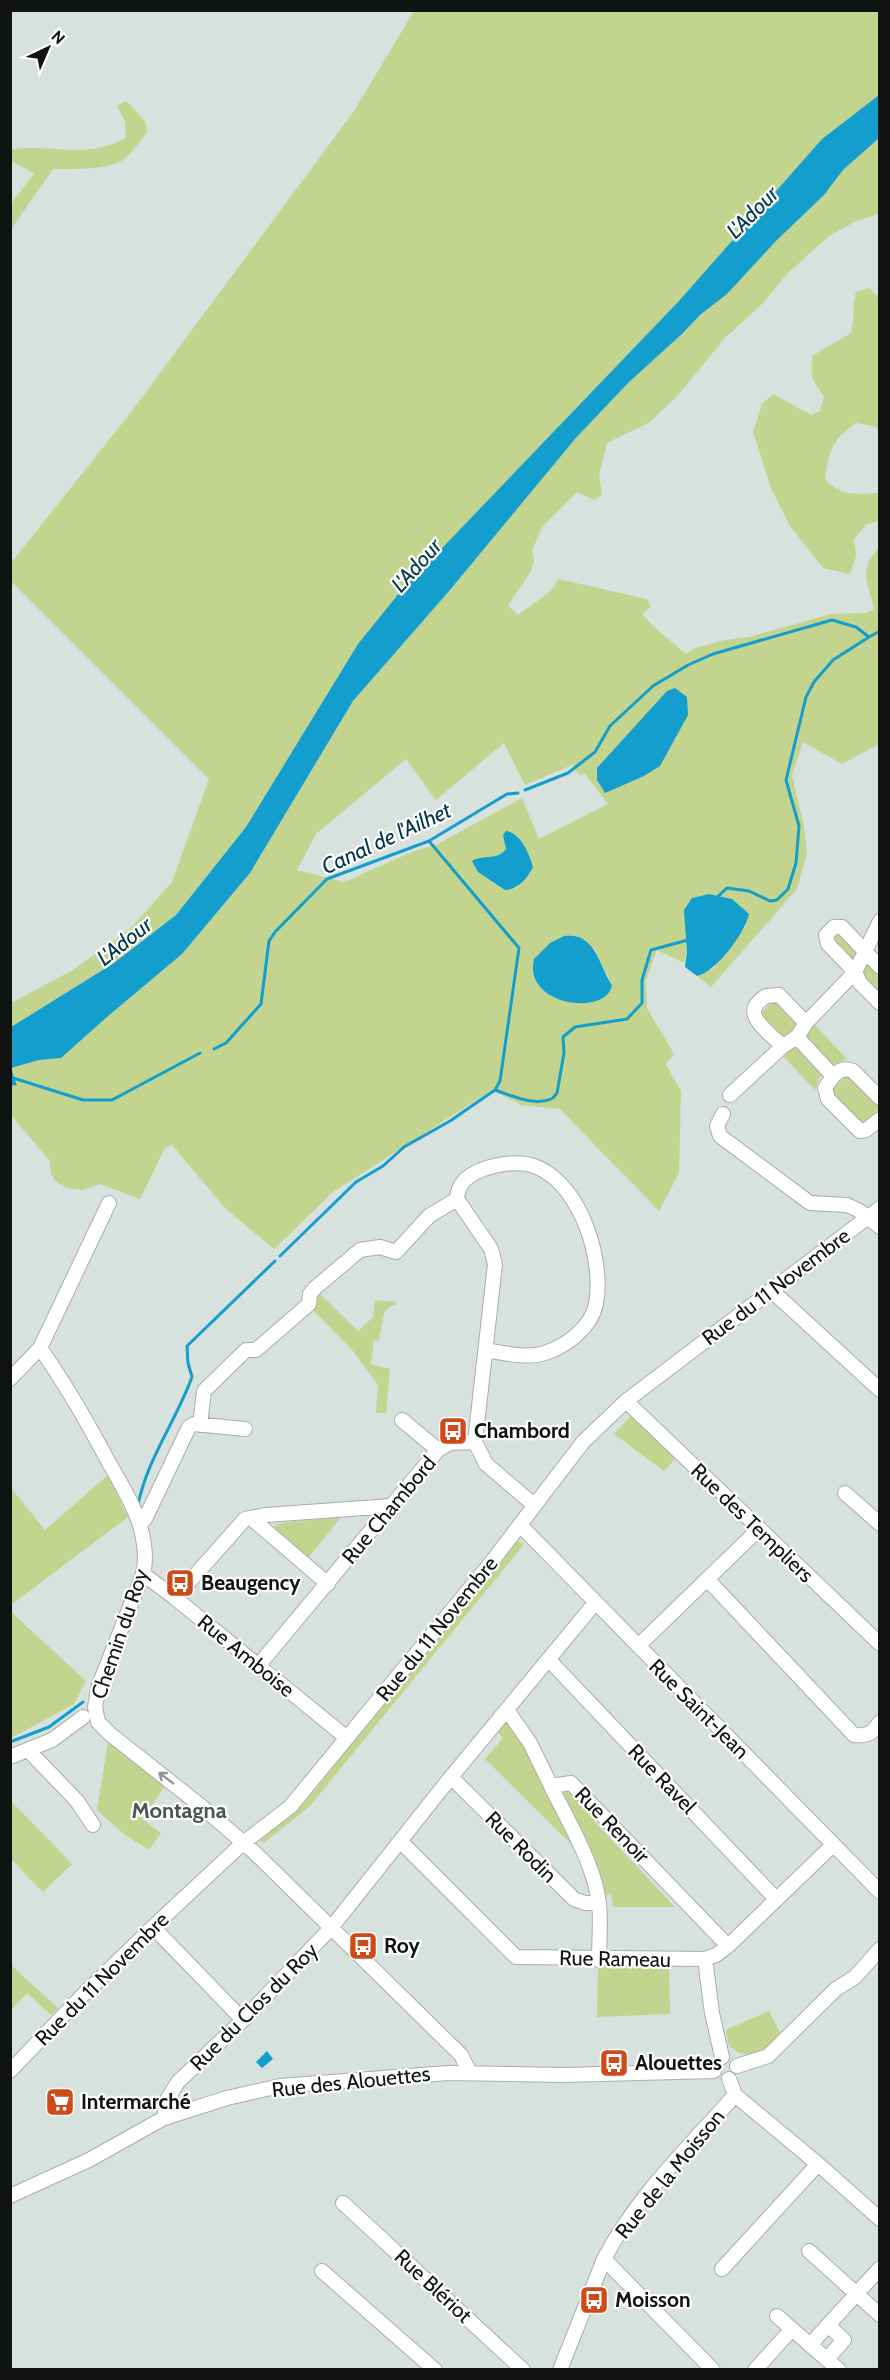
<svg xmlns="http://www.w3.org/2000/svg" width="890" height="2380" font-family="Cabin,sans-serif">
  <rect width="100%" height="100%" fill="#d7e1de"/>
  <!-- green -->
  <path fill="#c2d48d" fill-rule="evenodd" d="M414,11H879V95L822,139L678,302L400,592L358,644L246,827L176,915L114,963L11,1027V1003L73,970L131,928L172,882L209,779L11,581V563L132,411L354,111Z
    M126,101L145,121L147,132C140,141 131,155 121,161C105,170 72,169 53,169L11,229V204L34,173L11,161L12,149C53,144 86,160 126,138L125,121L117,106Z
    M879,138V214L856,221L829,236L787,274L764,302L725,338L678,395L650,422L607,443L599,475L602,495L594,500L577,492L543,526L532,550L534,560L531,571L508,605L518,615L551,591L558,579L647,599L651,607L642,614L654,627L686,654L695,648L725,640L749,637L831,614L866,613L874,609C869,583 857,571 879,548V744L842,764L803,742L792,775L804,826L807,853L797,889L711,987L697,976L713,969L746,926L732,899L709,894L692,898L685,910L687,952L684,963L657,950L646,980L647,1008L674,1054L666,1064L681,1091L679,1173L659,1211L560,1109L521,1105L492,1090L333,1192L274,1249L226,1209L172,1145L165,1148L140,1199L100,1184L83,1190L67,1188L56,1182L51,1174L50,1161L11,1115L10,1085L16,1086L11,1068L39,1060L61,1058L107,1017L182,954L250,873L353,701L450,590L575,439L628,383L682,334L700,315L727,294L776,241L824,195L843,170ZM504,743L525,785L572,765L579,775L585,774L608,804L539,839L522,798L436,845L414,851L344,882L297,870L316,834L406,759L436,800ZM503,835L532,871L515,889L476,859C488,858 499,859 506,849ZM584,939L595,950L612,985L581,1003C555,1001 526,989 534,959Z
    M869,288L879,298V430L873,426L856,423C830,442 830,449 825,479C840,497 858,494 879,493V521L867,524L854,539L856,556L850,574L823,568L790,526L771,488L753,432L762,404L773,394L811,415L820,411L824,397L812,378V356L851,333C855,318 852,308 856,292Z
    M839,930L860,951L855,959L852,960L833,944V935Z
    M868,963L879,968V997L861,978L864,965Z
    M774,1000L783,1004L780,1007L790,1018L794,1015L797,1020L796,1032L782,1038L774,1034L777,1030L767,1020L764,1023L761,1013Z
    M814,1024L847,1059L834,1064L835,1067H833L806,1037L807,1029Z
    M792,1047L799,1049L824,1076H820L815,1090L782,1055Z
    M851,1074L879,1102V1111L877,1110L865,1122L867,1125L861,1127L830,1092L847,1075Z
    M318,1292L358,1331L373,1317L375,1300L396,1302L395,1305H392L384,1312L379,1341L374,1340L371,1364L390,1369L386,1413H376L378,1385L353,1351L312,1309L316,1305L314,1295Z
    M631,1416L675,1459L664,1471L614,1434Z
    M108,1475L128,1517L11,1605V1488L45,1530Z
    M341,1517L306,1561L274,1529L276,1525L282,1523Z
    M516,1540L523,1544L521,1548L309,1807L265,1842L259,1841L261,1836L305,1802Z
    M11,1612L86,1681L74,1704L11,1738Z
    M506,1720L518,1731L572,1845L485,1759L503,1738L496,1730Z
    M108,1742L165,1786L142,1819L161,1833L149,1850L125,1835L97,1810Z
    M566,1786L599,1817L595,1822L675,1907H613L611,1894L602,1895L559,1793Z
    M11,1801L72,1864L43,1892L11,1859Z
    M11,1965L58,2008L51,2015L27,1993L11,2010Z
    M669,1965L670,2014L597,2017L598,1966Z
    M769,2011L781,2035C762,2050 752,2064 729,2046L726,2030Z"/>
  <!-- water -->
  <path fill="#139ece" d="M879,95V138L843,170L824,195L776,241L727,294L700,315L682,334L628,383L575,439L450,590L353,701L250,873L182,954L107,1017L61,1058L39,1060L11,1068L17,1086L11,1085V1027L114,963L176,915L246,827L358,644L400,592L678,302L822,139Z
    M675,688L687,697L688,715L660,766L644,776L605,793L597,780V768L667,691Z
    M506,831C520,832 530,855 533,867C528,878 517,890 505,890L478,872L472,861C484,854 497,861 506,849L503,835Z
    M709,894L732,899L749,914C745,933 716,972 697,976L685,967L687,952L684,910L692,898Z
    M564,936C596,932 598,964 612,985C607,1017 522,1006 534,959L550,943Z
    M267,2051L273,2059L262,2068L256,2062Z"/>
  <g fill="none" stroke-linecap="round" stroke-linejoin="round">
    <!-- stream -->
    <path stroke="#139ece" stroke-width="3" d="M525,790L568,773L595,752L610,726L653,686L688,665L713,654L832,620L856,627L869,637L880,631
      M715,899L727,888L749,891L770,901L777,900L788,889L796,863L799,826L786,780L806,697L814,682L833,660L869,637
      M214,1049L226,1043L261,1004L269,941L275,932L327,879L429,841L507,794L518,793
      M10,1077L83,1100H112L200,1053
      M495,1090C513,1096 535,1107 553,1098L557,1093L564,1053L563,1037L575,1027L627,1019L642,1003V980L651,950L688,940
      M280,1256L356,1182L383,1166L404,1147L450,1121L495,1090L500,1081L519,948L429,841
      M138,1505C147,1459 176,1421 192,1377L188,1363L187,1346L275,1261
      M10,1742L49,1727L83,1702"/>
    <!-- minor casing -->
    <g stroke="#a6afac" stroke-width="16">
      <path id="minor" d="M880,967L842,927H834L826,935L828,944L855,972L860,983L880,1003
        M797,1037L833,1076
        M783,1046C774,1038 749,1019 755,1007C757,1002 762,999 766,996L779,995L806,1023
        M730,1095L783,1046L797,1037L806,1023L855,972L880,921
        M880,1098L853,1071C839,1065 832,1077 825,1088L828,1099L860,1131L866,1130L880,1119
        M723,1114L717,1126L720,1136L810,1203L847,1205L858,1210L880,1227
        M771,1290L880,1390
        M40,1348C66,1385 88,1423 109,1463C120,1482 133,1503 140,1525C144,1540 147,1559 143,1574L99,1685L95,1707L98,1722L110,1734L201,1806L254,1852L461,2055L470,2073
        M10,1379L40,1348L109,1203
        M626,1401L880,1644
        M402,1420L438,1450
        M200,1425L204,1391L246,1350H256L309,1304L310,1294L315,1288L360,1250L380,1247L396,1252L429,1216L457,1199
        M475,1442L495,1264L491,1249L457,1199C458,1183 467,1176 481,1170C499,1163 522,1160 539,1168C582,1188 604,1261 596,1304C591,1328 566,1346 545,1353C527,1359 504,1353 486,1350
        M845,1493L880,1524
        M251,1518L328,1584
        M140,1523L145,1519L189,1427L194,1424L245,1429
        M520,1525L880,1892
        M143,1574L175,1598L347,1738
        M707,1579L854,1735C868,1736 872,1734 880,1722
        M175,1598L245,1519L266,1515L391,1506
        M638,1646L759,1529
        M549,1660L776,1899
        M258,1666L438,1450L450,1443L475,1442L486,1464L534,1505
        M507,1710L530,1743L551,1786L571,1783L728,1946
        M28,1750L77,1801L93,1825
        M10,1757L52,1740L83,1717
        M451,1777L574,1899L585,1903H599
        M551,1786C568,1822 594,1863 599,1903C601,1921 599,1941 599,1960
        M400,1841L516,1957L705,1959L716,1955L728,1946L833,1845
        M153,1927L243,2020
        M705,1959L712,2013L722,2057
        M737,2066L768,2056L836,1989L855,1977L880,1949
        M10,2071L83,1995L153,1927L243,1843L290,1807L490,1564L583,1442L626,1401L880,1208
        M735,2095L818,2164L880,2219
        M164,2118L167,2100L178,2082L243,2020L331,1928L451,1777L595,1603
        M10,2196L89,2160L164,2118L227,2098L280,2086L448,2073L564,2075L714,2071
        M343,2203L523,2370
        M809,2251L880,2315
        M604,2259L713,2370
        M722,2269L818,2164
        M322,2271L435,2370
        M777,2316L839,2370
        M810,2345L880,2268
        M827,2359L844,2340L828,2325
        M560,2370L604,2259C636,2197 689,2147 735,2095L729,2079
        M755,2370L792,2329"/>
    </g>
    <!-- minor -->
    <use href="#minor" stroke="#fff" stroke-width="14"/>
  </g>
  <!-- one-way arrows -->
  <defs><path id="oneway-shaft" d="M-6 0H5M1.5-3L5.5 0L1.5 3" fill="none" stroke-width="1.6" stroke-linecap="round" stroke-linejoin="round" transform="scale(1.5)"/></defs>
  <use stroke="#939594" href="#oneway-shaft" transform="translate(166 1778) rotate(-143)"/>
  <!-- icons -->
  <defs>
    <g id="bus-square" transform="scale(1.5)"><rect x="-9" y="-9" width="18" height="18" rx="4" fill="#d04918" stroke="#fff"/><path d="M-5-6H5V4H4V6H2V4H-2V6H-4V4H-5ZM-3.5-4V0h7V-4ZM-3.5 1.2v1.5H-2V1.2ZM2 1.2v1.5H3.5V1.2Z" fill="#fff"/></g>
    <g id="supermarket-square" transform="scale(1.5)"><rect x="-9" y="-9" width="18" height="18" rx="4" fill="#d04918" stroke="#fff"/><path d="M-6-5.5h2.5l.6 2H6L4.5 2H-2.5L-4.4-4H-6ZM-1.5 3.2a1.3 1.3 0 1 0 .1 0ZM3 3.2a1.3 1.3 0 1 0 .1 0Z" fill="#fff"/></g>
  </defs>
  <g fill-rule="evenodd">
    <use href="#bus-square" x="453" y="1431"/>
    <use href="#bus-square" x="180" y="1583"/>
    <use href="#bus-square" x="363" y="1946"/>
    <use href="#bus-square" x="614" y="2063"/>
    <use href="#supermarket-square" x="60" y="2102"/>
    <use href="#bus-square" x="594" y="2300"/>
  </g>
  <g text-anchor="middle" stroke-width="4.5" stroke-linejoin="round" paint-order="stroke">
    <!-- street labels -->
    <g font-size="21" fill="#101312" stroke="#fff">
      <text transform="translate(776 1287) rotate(-37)" y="7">Rue du 11 Novembre</text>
      <text transform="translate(389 1510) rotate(-50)" y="7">Rue Chambord</text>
      <text transform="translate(752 1523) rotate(44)" y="7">Rue des Templiers</text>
      <text transform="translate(437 1629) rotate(-51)" y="7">Rue du 11 Novembre</text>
      <text transform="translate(120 1634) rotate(-71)" y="7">Chemin du Roy</text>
      <text transform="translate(246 1656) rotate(39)" y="7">Rue Amboise</text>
      <text transform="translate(699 1709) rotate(45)" y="7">Rue Saint-Jean</text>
      <text transform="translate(662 1779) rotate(46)" y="7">Rue Ravel</text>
      <text transform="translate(612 1825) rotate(46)" y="7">Rue Renoir</text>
      <text transform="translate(521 1847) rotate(45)" y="7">Rue Rodin</text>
      <text transform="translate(615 1959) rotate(1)" y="7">Rue Rameau</text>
      <text transform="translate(102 1979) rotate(-45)" y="7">Rue du 11 Novembre</text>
      <text transform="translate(254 2007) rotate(-45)" y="7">Rue du Clos du Roy</text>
      <text transform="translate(351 2082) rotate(-6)" y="7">Rue des Alouettes</text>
      <text transform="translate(670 2174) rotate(-51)" y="7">Rue de la Moisson</text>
      <text transform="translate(433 2286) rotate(43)" y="7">Rue Blériot</text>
    </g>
    <!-- poi labels -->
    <g font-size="21" font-weight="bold" fill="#101312" stroke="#fff" text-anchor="start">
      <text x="474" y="1438">Chambord</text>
      <text x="201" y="1590">Beaugency</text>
      <text x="384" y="1953">Roy</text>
      <text x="635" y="2070">Alouettes</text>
      <text x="81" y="2109">Intermarché</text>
      <text x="615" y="2307">Moisson</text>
    </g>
    <!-- water labels -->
    <g font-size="22" font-style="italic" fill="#00374a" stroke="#fff">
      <text transform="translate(752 212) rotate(-45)" y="8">L'Adour</text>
      <text transform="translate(416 565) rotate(-48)" y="8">L'Adour</text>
      <text transform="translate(386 838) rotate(-25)" y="8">Canal de l'Ailhet</text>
      <text transform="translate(124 941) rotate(-38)" y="8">L'Adour</text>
    </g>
    <!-- neighbourhood labels -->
    <g font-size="22" font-weight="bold" fill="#4c5552" stroke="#fff">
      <text x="179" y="1818">Montagna</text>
    </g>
  </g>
  <!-- border -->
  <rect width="890" height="2380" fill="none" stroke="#101312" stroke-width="24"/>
  <!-- north arrow -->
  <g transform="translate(48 48) rotate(44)" stroke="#ffffff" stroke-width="4.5" paint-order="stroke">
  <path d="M0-4.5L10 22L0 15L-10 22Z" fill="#101312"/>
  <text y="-9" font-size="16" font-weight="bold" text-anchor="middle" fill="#101312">N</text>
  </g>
</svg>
